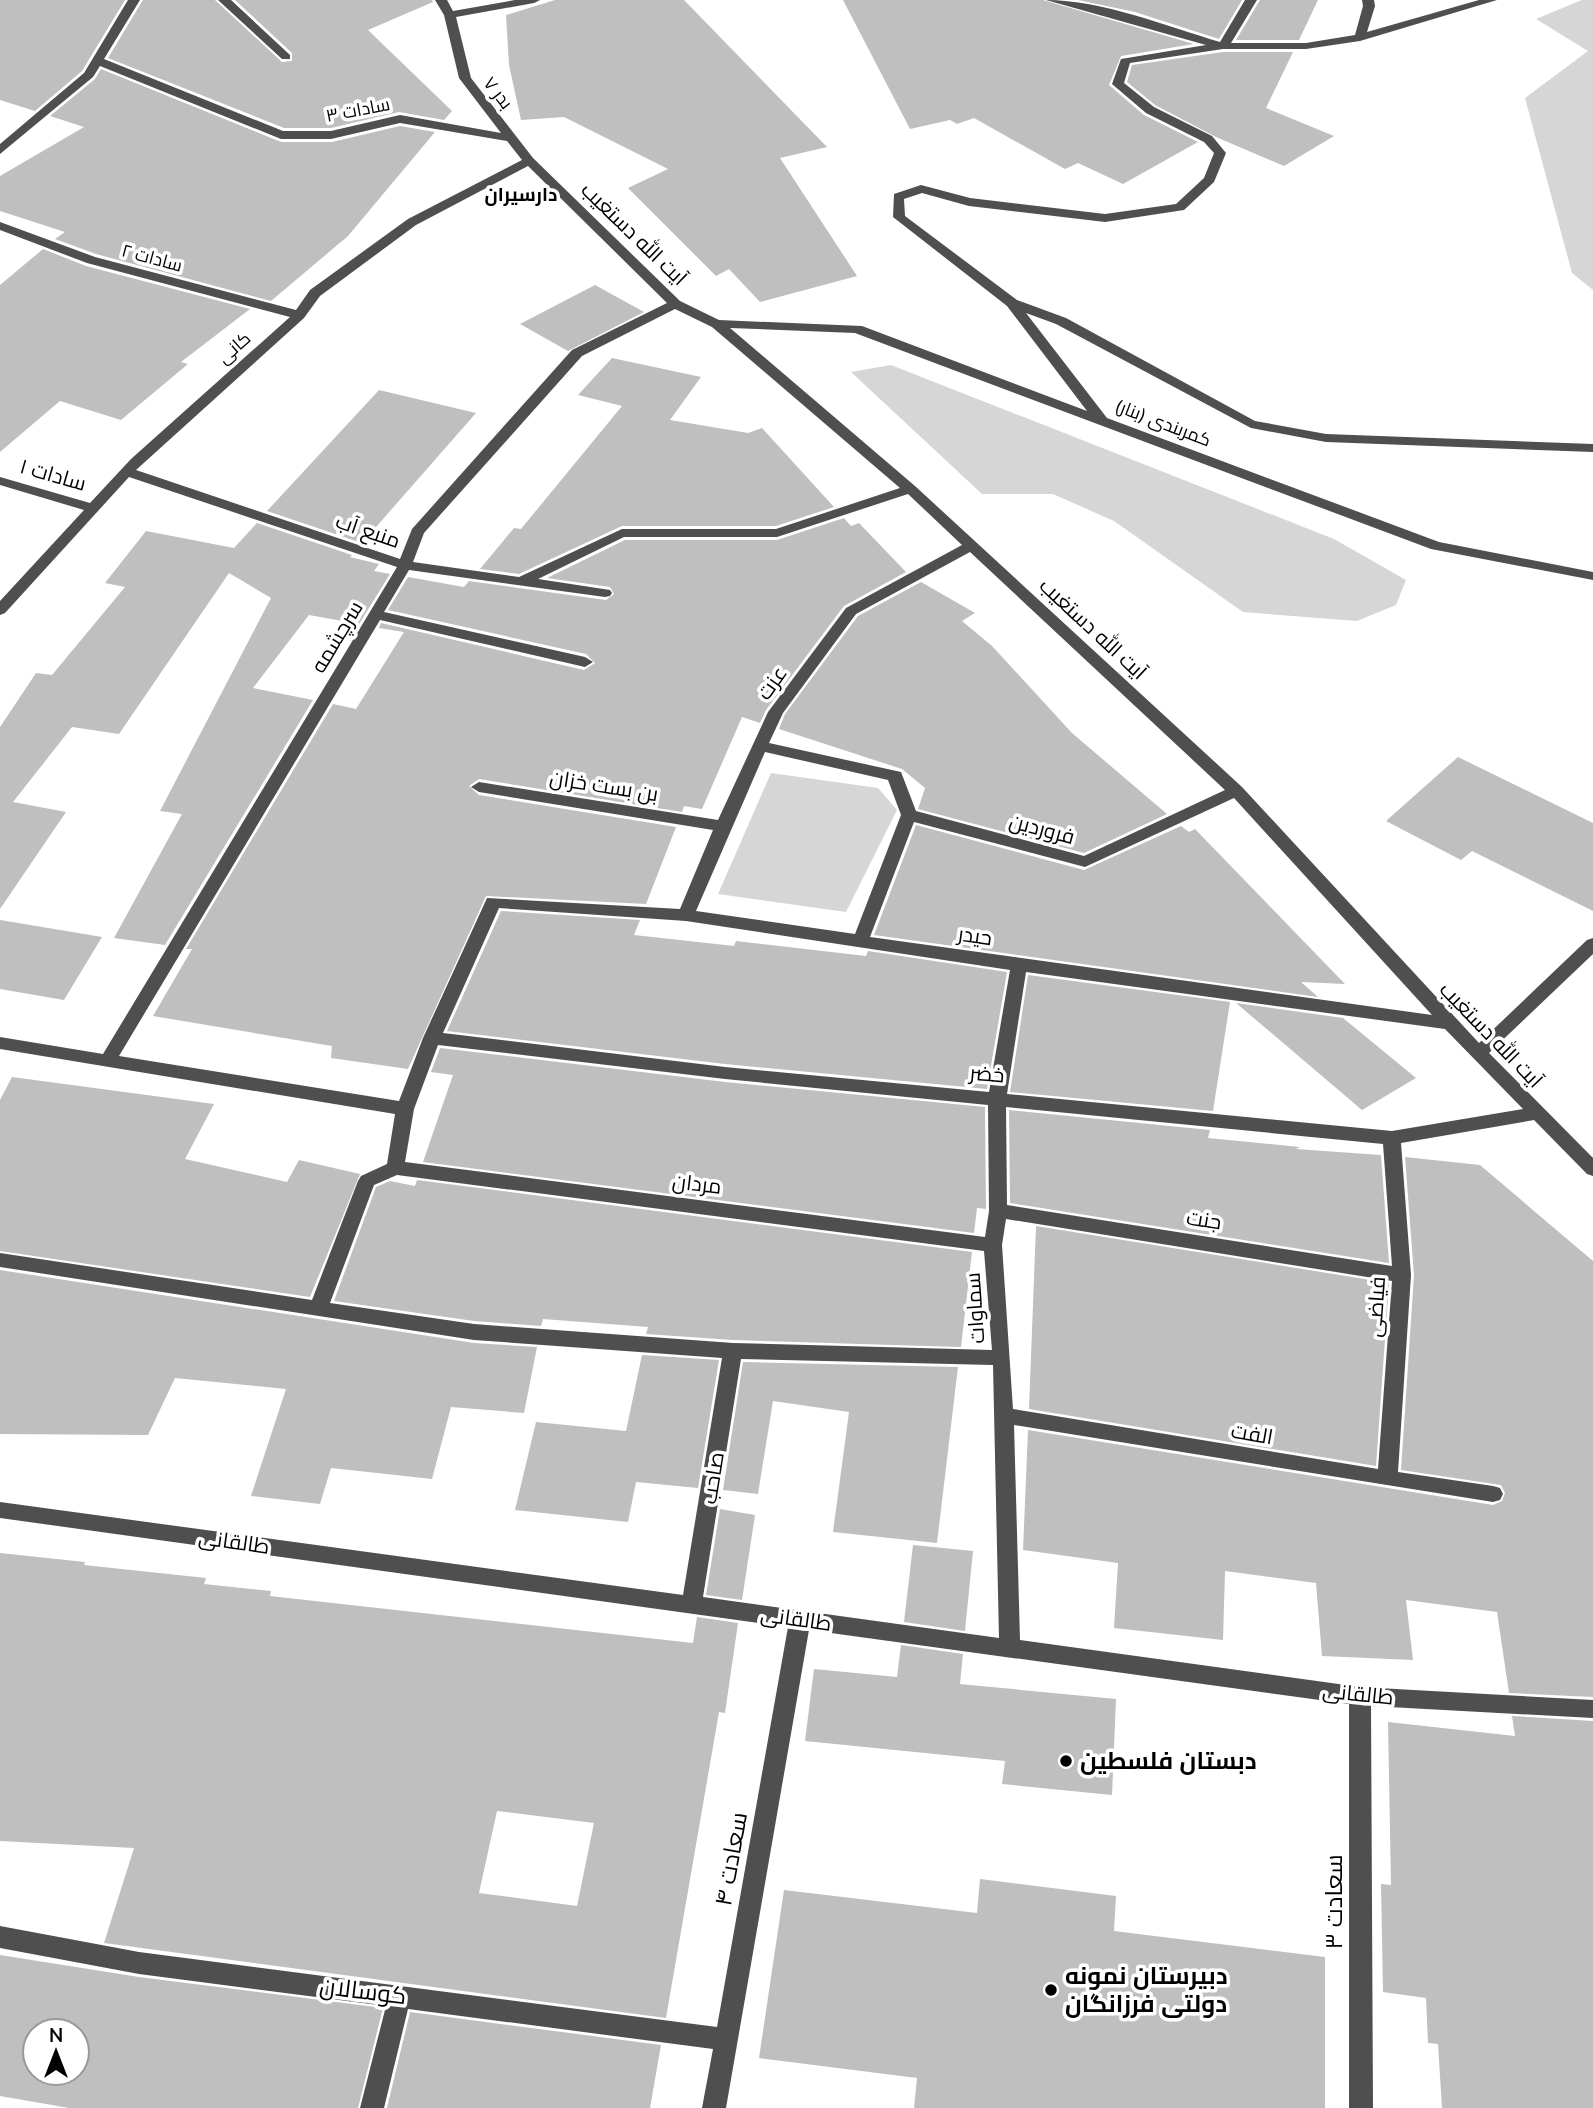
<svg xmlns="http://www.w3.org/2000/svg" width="1593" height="2108" font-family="'Nunito Sans',Cairo,sans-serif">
  <rect width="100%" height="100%" fill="#fff"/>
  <!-- green -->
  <path fill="#d6d6d6" d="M1582,0H1593V290L1572,273L1525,98L1588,51L1536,19Z
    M891,365L1334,539L1406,580L1396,605L1357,621L1243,612L1114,521L1053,494H982L851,372Z
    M771,773L878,788L897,810L846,912L718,894Z"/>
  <!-- building -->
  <path fill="#bfbfbf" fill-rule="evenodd" d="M0,0H125L82,71L35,111L0,100Z
    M143,0H215L282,62L292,61V53L235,0H432L433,2L368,30L452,111L444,120L399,112L331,128H284L108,58Z
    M555,0H684L827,147L780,158L857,276L760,302L729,269L716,276L628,188L668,169L564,117L521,120L509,65L506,15Z
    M843,0H1043L1194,44L1121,56L1109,85L1144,115L1198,142L1123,184L1078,163L1065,169L974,118L957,124L950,120L910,129Z
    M1078,0H1242L1219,39L1135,12Z
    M1260,0H1318L1299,40H1236Z
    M1223,52H1293L1266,108L1334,136L1284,166L1216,137L1155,105L1127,82L1132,65Z
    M101,69L281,142H332L400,126L435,132L348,236L271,301L96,254L55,239L65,232L0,211V176L84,127L50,116L95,79Z
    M43,249L86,266L250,309L181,362L188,364L121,420L60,401L0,452V285Z
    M595,285L644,312L568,351L520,324Z
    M612,358L701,377L670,420L748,433L762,428L834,507L776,526H622L519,574L480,569L514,528L521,529L622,406L578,395Z
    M379,390L476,413L362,543L267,511Z
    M844,518L851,526L859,523L906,572L844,606L766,710L760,723L742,717L702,809L684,806L682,812L479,779L469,786L479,795L676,827L646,904L486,896L408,1069L331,1058L332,1046L153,1016L192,949H186L333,704L356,709L404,632L379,628L381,623L584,670L595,663L586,654L388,610L408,577L464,587L469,581L606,600L614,594L610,587L547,578L625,540H777Z
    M257,523L352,555L350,557L379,564L374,571L390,574L359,624L309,615L253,688L313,700L165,945L114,938L182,814L160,811L271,598L229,573L119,734L72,727L13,802L66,812L0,909V727L36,673L52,675L125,587L105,583L146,531L234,548Z
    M921,582L975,613L962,621L992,646L1072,733L1167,814L1084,853L918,809L925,788L902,769L779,729L785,714L858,616Z
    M1458,757L1593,823V911L1472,851L1461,860L1386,821Z
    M916,825L1084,870L1181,826L1189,832L1195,829L1345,984L1301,982L1318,997L874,935Z
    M501,911L640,920L634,935L734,946L736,941L866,956L868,951L1007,972L987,1089L725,1064L447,1031Z
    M0,920L102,937L64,1000L0,989Z
    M1028,975L1230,1002L1213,1111L1010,1092Z
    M1236,1003L1343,1018L1416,1078L1362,1110Z
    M440,1048L725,1082L985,1107L986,1209L977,1208L974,1233L423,1162L453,1075L431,1072Z
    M12,1077L214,1104L185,1159L287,1182L299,1160L360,1174L310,1297L0,1251V1100Z
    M1009,1110L1210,1130L1208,1138L1300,1147L1296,1149L1381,1155L1389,1263L1010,1203Z
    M1405,1157L1480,1165L1593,1261V1697L1509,1693L1497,1612L1406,1600L1413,1660L1322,1656L1316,1583L1225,1571L1223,1640L1114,1628L1118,1563L1023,1550L1028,1430L1493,1505L1502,1501L1505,1493L1501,1485L1401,1470L1414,1275Z
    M417,1180L972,1252L961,1347L733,1340L646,1334L648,1327L543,1319L541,1326L474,1321L334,1301L376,1187L390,1181L415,1186Z
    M1036,1226L1389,1283L1376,1466L1029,1409Z
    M0,1270L474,1343L537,1347L524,1413L451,1407L432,1479L331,1468L320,1504L251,1496L286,1389L175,1378L148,1435L0,1434Z
    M642,1355L719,1360L698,1488L636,1482L628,1522L515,1510L536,1422L626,1431Z
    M743,1362L958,1367L937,1543L833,1532L849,1412L773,1401L758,1494L723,1490Z
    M720,1509L755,1515L742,1600L706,1595Z
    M913,1545L973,1551L965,1631L904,1622Z
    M0,1553L85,1562L84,1565L206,1578L204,1584L271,1591L270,1596L693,1643L697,1617L738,1623L725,1713L719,1712L666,2018L104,1943L134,1848L0,1841ZM497,1811L594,1823L577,1906L479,1893Z
    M901,1645L963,1654L960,1684L1116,1699L1112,1795L1002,1784L1005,1761L805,1741L814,1669L897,1677Z
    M1512,1716L1593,1721V2108H1442L1438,2044L1428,2043L1426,1998L1383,1992L1381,1884L1391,1885L1388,1722L1515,1736Z
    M980,1879L1116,1896L1114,1931L1325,1957V2108H914L917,2078L759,2058L784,1890L977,1913Z
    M0,1955L139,1977L383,2008L358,2108H69L0,2096ZM35,2031H77V2073H35Z
    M410,2012L661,2045L650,2108H387Z"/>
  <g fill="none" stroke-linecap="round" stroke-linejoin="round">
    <!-- minor -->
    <path fill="#4f4f4f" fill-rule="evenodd" d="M128,0H140L104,59L283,131H331L400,115L501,133L459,78L444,15L435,0H447L453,11L515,0H540L534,3L456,17L471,78L533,158L680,301L719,320L862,326L1087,411L1007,306L893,217L894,194L921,185L970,198L1105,214L1176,204L1204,178L1214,153L1204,142L1146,113L1112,84L1121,59L1206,45L1046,0C1102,0 1166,26 1220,42L1245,0H1257L1231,43H1306L1355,35L1363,6L1362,0H1374L1375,6L1367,32L1479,0H1497L1360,41L1306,49H1223L1130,63L1124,83L1154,107L1212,136L1226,153L1214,182L1184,210L1105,222L969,206L922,193L904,199L905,216L1017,300L1066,318L1255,421L1326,434L1593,444V452L1326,442L1251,428L1056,324L1026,313L1107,418L1439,542L1593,572V580L1431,549L855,333L730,328L915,486L1242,787L1479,1043L1587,940L1593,938V954L1489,1053L1593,1158V1176L1587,1174L1534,1120L1401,1143L1411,1275L1398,1472L1493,1486L1500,1488L1503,1494L1500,1500L1493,1502L1014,1425L1020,1640L1360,1687L1593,1700V1718L1371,1706L1373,2108H1349V1704L809,1630L726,2108H702L713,2049L408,2009L384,2108H360L386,2006L139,1974L0,1948V1926L139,1952L717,2027L788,1627L0,1518V1502L683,1595L722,1358L474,1340L0,1267V1253L312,1300L358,1181L361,1176L387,1164L395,1114L0,1049V1037L103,1054L397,567L129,477L5,613L0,615V601L84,510L0,485V477L90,503L131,459L290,317L87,263L0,230V222L95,257L296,310L310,290L408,219L522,160L507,141L400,123L331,139H281L100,66L93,77L0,154V144L84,73ZM528,166L667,303L572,350L412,529L400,559L136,470L304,318L320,296L416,225ZM675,309L712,327L900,488L776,529H622L519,577L413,562L424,533L582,356ZM908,494L962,545L846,608L768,712L718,820L479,782L471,787L479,792L713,830L680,909L487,898L423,1038L399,1101L119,1056L380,620L585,667L593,662L585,657L384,612L409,570L605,597L610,596L612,593L610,590L538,579L624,537H777ZM970,552L1225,790L1084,856L916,811L901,772L769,743L783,713L856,614ZM765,752L888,780L901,815L855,934L696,911ZM1234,798L1432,1015L870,937L914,822L1085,867ZM499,908L686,921L1010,970L989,1092L725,1067L443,1033ZM1026,972L1445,1029L1523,1109L1392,1131L1007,1094ZM438,1045L725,1079L988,1105L989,1211L985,1237L405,1162L414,1109ZM1006,1107L1383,1144L1392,1266L1007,1205ZM397,1175L984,1251L992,1350L733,1343L474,1324L330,1303L374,1185ZM1006,1219L1392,1281L1378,1469L1013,1409L1002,1245ZM741,1359L993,1365L999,1638L703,1597Z
      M218,0H231L290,55V59H282Z"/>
  </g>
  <!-- markers -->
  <g fill="#000" stroke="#fff" stroke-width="2.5">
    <circle cx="1066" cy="1761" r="7"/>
    <circle cx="1051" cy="1990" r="7"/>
  </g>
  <g text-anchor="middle" stroke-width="7" stroke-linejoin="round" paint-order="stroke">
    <!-- far-street labels -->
    <g font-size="18" fill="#000" stroke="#fff">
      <text transform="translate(498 93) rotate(52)" y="6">بدر ۷</text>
      <text transform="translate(358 110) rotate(-11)" y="6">سادات ۳</text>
      <text transform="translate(152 258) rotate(15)" y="6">سادات ۲</text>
      <text transform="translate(234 348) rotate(-42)" y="6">کانی</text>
      <text transform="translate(1163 423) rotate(21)" y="6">کمربندی (بنار)</text>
    </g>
    <!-- far-neighbourhood labels -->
    <g font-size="19" font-weight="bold" fill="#000" stroke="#fff">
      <text x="521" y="201">دارسیران</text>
    </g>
    <!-- street labels -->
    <g font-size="21" fill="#000" stroke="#fff">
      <text transform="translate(634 234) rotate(44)" y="7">آیت الله دستغیب</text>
      <text transform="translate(53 475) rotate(16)" y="7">سادات ۱</text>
      <text transform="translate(368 531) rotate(19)" y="7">منبع آب</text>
      <text transform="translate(1093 629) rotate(43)" y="7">آیت الله دستغیب</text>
      <text transform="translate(337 637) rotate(-59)" y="7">سرچشمه</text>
      <text transform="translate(772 683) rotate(-55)" y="7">عزت</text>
      <text transform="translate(604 786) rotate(9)" y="7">بن بست خزان</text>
      <text transform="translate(1042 829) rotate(15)" y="7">فروردین</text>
      <text transform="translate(975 936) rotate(8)" y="7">حیدر</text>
      <text transform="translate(1491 1035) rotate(46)" y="7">آیت الله دستغیب</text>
      <text transform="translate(987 1074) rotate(5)" y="7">خضر</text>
      <text transform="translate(697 1184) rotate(7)" y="7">مردان</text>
      <text transform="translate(1204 1220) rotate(9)" y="7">جنت</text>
      <text transform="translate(1376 1307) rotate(-86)" y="7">فیاضی</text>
      <text transform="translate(975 1308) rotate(-94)" y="7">سماوات</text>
      <text transform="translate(1252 1434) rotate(10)" y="7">الفت</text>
      <text transform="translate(713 1478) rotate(-81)" y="7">صاحب</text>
      <text transform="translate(234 1542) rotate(8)" y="7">طالقانی</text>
      <text transform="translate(796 1619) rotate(8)" y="7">طالقانی</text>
      <text transform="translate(1358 1694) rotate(6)" y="7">طالقانی</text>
    </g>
    <!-- near-poi labels -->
    <g font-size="24" font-weight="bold" fill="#000" stroke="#fff" text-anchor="start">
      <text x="1080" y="1769">دبستان فلسطین</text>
      <text x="1065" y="1984">دبیرستان نمونه<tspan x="1065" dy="28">دولتی فرزانگان</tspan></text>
    </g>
    <!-- near-street labels -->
    <g font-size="24" fill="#000" stroke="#fff">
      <text transform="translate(731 1859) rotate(-80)" y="8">سعادت ۴</text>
      <text transform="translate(1334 1902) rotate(-90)" y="8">سعادت ۳</text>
      <text transform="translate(363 1991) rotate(7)" y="8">کوسالان</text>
    </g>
  </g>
  <!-- north arrow -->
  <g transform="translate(56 2052)"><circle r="33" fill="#ffffff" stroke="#999999" stroke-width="2"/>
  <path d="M0-5L12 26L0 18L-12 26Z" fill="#000000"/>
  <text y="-10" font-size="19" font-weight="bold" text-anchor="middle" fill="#000000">N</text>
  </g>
</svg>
